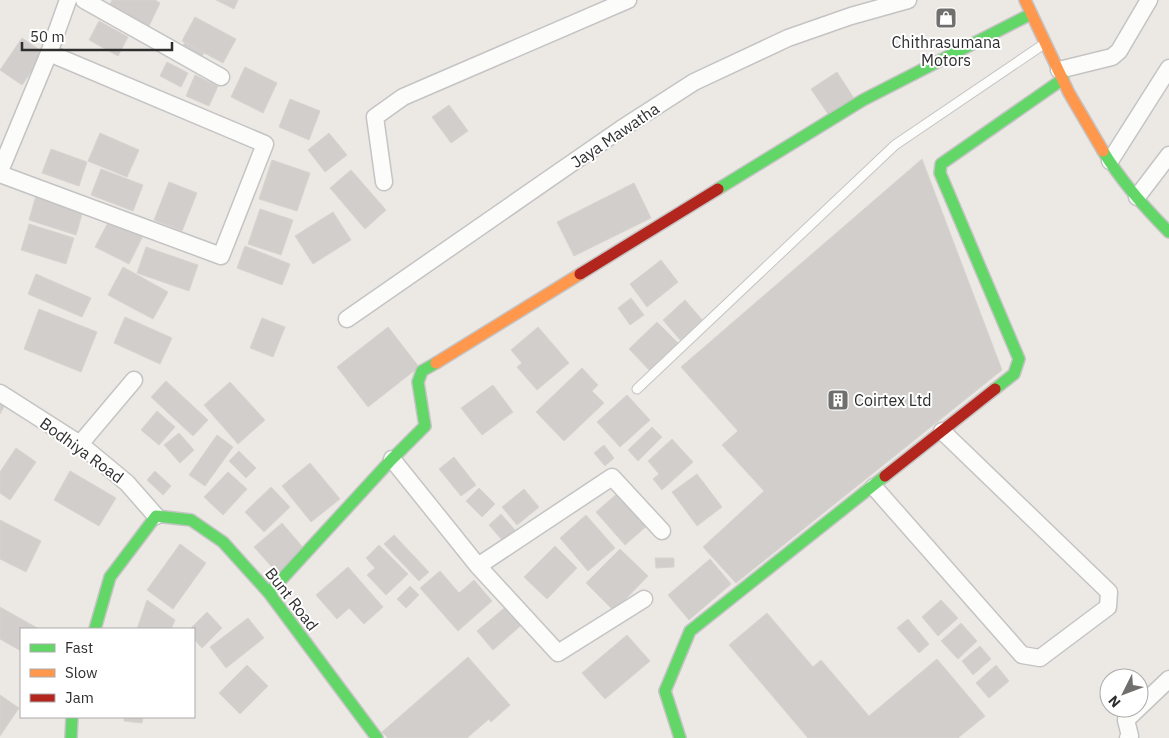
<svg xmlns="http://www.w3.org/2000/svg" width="1169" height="738" font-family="'IBM Plex Sans',sans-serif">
  <rect width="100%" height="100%" fill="#ece8e4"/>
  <!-- building -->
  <path fill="#d1cecb" stroke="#d7d4d0" d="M112,0H155L160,3L148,28L108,8Z
    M216,0H238L234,9Z
    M195,17L236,39L223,63L182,41Z
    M99,21L128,37L118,56L89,40Z
    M22,38L44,53L22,85L0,70Z
    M185,42L204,53L198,63L180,52Z
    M167,62L188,73L181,87L160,76Z
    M245,67L277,83L263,113L231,97Z
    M837,72L855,100L830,117L811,89Z
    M195,75L218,86L209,106L186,96Z
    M290,99L320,111L309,140L279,127Z
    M449,105L468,131L451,143L432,117Z
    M100,133L139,150L127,177L88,161Z
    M329,133L347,155L325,172L308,150Z
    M51,149L87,162L79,186L42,173Z
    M922,159L1002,370L736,583L703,547L764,491L722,445L738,431L681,367Z
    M272,160L310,173L297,211L259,199Z
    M101,169L143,185L133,211L91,195Z
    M351,170L386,210L365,229L330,188Z
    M169,182L197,193L182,231L154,220Z
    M634,183L651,218L574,256L557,222Z
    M37,192L84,207L76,235L29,220Z
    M260,209L293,220L281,255L248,244Z
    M333,212L351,240L313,264L295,236Z
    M110,219L143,236L129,264L95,247Z
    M29,224L74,238L66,264L21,250Z
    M245,246L290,264L282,285L237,268Z
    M146,247L198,265L189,291L137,273Z
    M661,260L678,282L647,307L630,284Z
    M123,267L168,292L153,319L108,295Z
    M36,274L91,298L82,317L28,294Z
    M631,298L644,315L630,325L618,308Z
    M685,300L704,322L682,342L663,320Z
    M39,309L97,332L81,372L24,349Z
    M125,317L172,338L160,364L114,343Z
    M262,318L285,327L273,357L250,348Z
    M657,322L680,345L652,373L629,349Z
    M388,327L419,367L368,407L337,367Z
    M538,327L569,363L537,390L517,367L522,363L511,350Z
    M582,368L598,385L592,391L604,403L564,441L536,412Z
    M166,381L208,420L193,436L151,397Z
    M230,382L265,420L238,444L204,405Z
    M493,385L513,412L482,435L461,408Z
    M627,395L650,420L620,447L597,422Z
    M0,403L5,405L0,414Z
    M157,411L175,427L159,445L141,430Z
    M652,427L662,437L638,461L628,450Z
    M179,433L194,450L180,463L164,445Z
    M217,435L233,447L205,486L189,475Z
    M672,439L693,462L662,490L653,479L659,474L648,461Z
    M604,445L614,458L605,466L594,453Z
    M16,448L36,462L10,500L0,493V472Z
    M239,451L256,468L246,478L229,461Z
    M454,457L476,485L461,496L439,469Z
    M310,463L340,499L311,522L282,486Z
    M70,471L116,498L99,526L54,500Z
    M155,471L171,486L163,495L147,480Z
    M228,472L247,489L223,515L204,497Z
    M697,474L722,507L697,526L672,492Z
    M271,487L290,507L264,532L245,512Z
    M479,488L495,504L482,517L466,501Z
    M524,489L539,507L517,525L502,507Z
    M619,492L648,525L625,545L596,512Z
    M501,514L515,530L503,541L489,525Z
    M586,515L615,548L588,571L560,538Z
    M0,520L41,541L26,572L0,559Z
    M282,523L306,551L279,575L254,547Z
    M394,535L429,572L419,581L384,544Z
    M180,544L206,563L173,609L147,590Z
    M379,545L408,574L386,595L367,575L375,568L366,558Z
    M555,546L577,568L547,599L524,577Z
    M620,549L648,576L614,611L586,583Z
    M655,558H674V567L656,568Z
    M710,559L731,584L689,620L668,595Z
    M348,567L383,607L364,624L349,608L337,619L316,595Z
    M440,571L459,593L474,580L492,601L458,631L420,588Z
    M410,586L419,595L406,608L397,599Z
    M147,600L175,620L171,629H137Z
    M941,600L958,618L938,636L922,617Z
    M509,604L525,622L493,650L477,631Z
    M0,607L39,629H21V651L0,639Z
    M207,612L222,628L202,648L194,639V629H190Z
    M767,613L813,667L821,660L869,716L937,659L985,716L958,738H808L729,645Z
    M248,618L264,638L226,668L210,647Z
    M908,619L929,644L919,653L897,628Z
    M961,623L977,641L958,659L941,641Z
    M627,635L650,661L605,699L582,673Z
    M980,646L991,659L973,675L962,661Z
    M468,657L510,705L491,722L489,719L467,738H388L382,732Z
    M247,665L268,686L240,714L219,693Z
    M996,665L1009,681L989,698L976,683Z
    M0,695L19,708L0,736Z
    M124,717H143L142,723L124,721Z"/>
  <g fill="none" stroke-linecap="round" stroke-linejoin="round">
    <!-- lane casing -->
    <g stroke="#c5c4c5" stroke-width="11">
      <path id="lane" d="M637,389L895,145L1044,44"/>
    </g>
    <!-- street casing -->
    <g stroke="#c5c4c5" stroke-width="19">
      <path id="street" d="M84,0L221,77
        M1059,70L1112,57L1119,51L1149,0
        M1110,161L1169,68
        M0,171L49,53L68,0
        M0,174L221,256L265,144L49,53
        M384,182L375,117L403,97L628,0
        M1137,197L1169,155
        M347,319L621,129L694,82L788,38L851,16L908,0
        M0,393L80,444L127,483L156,516
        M80,444L134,380
        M392,459L478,566L558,653L644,599
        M874,487L1022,655L1040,658L1108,607L1109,592L942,431
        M478,566L612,477L662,531
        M1128,738L1130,736L1126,720L1169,679"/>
    </g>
    <!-- fast casing -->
    <g stroke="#c5c4c5" stroke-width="14">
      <path id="fast" d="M1103,151C1121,181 1144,207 1169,232
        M718,189L863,100L1031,14
        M995,389L1014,374L1019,359L940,173L941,164L1063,79
        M269,593L392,459L425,426L418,382L422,371L436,363
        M95,629L110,577L156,516L191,520L223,542L269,593L377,738
        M71,738L72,717
        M680,738L665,691L690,631L885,476"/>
    </g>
    <!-- slow casing -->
    <g stroke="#c5c4c5" stroke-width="14">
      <path id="slow" d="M1025,0L1069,93L1103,151
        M436,363L580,274"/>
    </g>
    <!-- jam casing -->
    <g stroke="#c5c4c5" stroke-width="14">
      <path id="jam" d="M580,274L718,189
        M885,476L995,389"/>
    </g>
    <!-- lane -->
    <use href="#lane" stroke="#fcfcfb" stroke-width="9"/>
    <!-- street -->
    <use href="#street" stroke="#fcfcfb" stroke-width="16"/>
    <!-- fast -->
    <use href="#fast" stroke="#63d668" stroke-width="11"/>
    <!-- slow -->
    <use href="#slow" stroke="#ff974d" stroke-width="11"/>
    <!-- jam -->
    <use href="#jam" stroke="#b3261e" stroke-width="11"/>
  </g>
  <!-- icons -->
  <defs>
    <g id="shop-square" transform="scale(1.125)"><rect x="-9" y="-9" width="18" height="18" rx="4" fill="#706f6e" stroke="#fff"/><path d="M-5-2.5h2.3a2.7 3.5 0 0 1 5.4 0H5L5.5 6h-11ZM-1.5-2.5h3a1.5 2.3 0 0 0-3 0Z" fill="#fff"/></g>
    <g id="building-square" transform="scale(1.125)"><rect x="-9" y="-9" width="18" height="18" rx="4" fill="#706f6e" stroke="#fff"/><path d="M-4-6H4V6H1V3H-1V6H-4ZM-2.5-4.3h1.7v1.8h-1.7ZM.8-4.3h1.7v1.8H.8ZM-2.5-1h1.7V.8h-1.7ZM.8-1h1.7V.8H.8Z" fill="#fff"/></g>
  </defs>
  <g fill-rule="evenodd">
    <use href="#shop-square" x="946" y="18"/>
    <use href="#building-square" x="838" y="400"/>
  </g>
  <g text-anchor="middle" stroke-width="4" stroke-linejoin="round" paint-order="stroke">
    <!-- poi labels -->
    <g font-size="16" fill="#2e2e2e" stroke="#fff">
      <text x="946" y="48">Chithrasumana<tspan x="946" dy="18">Motors</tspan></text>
      <text x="854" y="406" text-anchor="start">Coirtex Ltd</text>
    </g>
    <!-- street labels -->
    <g font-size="16" fill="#2e2e2e" stroke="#fff">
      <text transform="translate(615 135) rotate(-34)" y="6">Jaya Mawatha</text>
      <text transform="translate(82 450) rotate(36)" y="6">Bodhiya Road</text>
      <text transform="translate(292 599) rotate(52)" y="6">Bunt Road</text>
    </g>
  </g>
  <!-- legend -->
  <rect x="20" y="628" width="175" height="90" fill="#ffffff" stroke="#ababab"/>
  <rect x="30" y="644" width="25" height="8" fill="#63d668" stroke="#ababab"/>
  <text x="65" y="653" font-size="15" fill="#2e2e2e">Fast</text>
  <rect x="30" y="669" width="25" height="8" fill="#ff974d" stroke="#ababab"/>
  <text x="65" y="678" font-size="15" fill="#2e2e2e">Slow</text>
  <rect x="30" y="694" width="25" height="8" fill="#b3261e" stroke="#ababab"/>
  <text x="65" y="703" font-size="15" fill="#2e2e2e">Jam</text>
  <!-- north arrow -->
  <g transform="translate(1124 693) rotate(228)"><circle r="24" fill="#ffffff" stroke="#ababab"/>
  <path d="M0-4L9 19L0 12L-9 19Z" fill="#706f6e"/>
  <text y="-8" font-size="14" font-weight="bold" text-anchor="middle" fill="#2e2e2e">N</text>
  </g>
  <!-- scale -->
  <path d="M22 42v8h150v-8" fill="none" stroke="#2e2e2e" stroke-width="2.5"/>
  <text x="30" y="42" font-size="15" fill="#2e2e2e" stroke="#ffffff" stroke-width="4" paint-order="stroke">50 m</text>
</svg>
